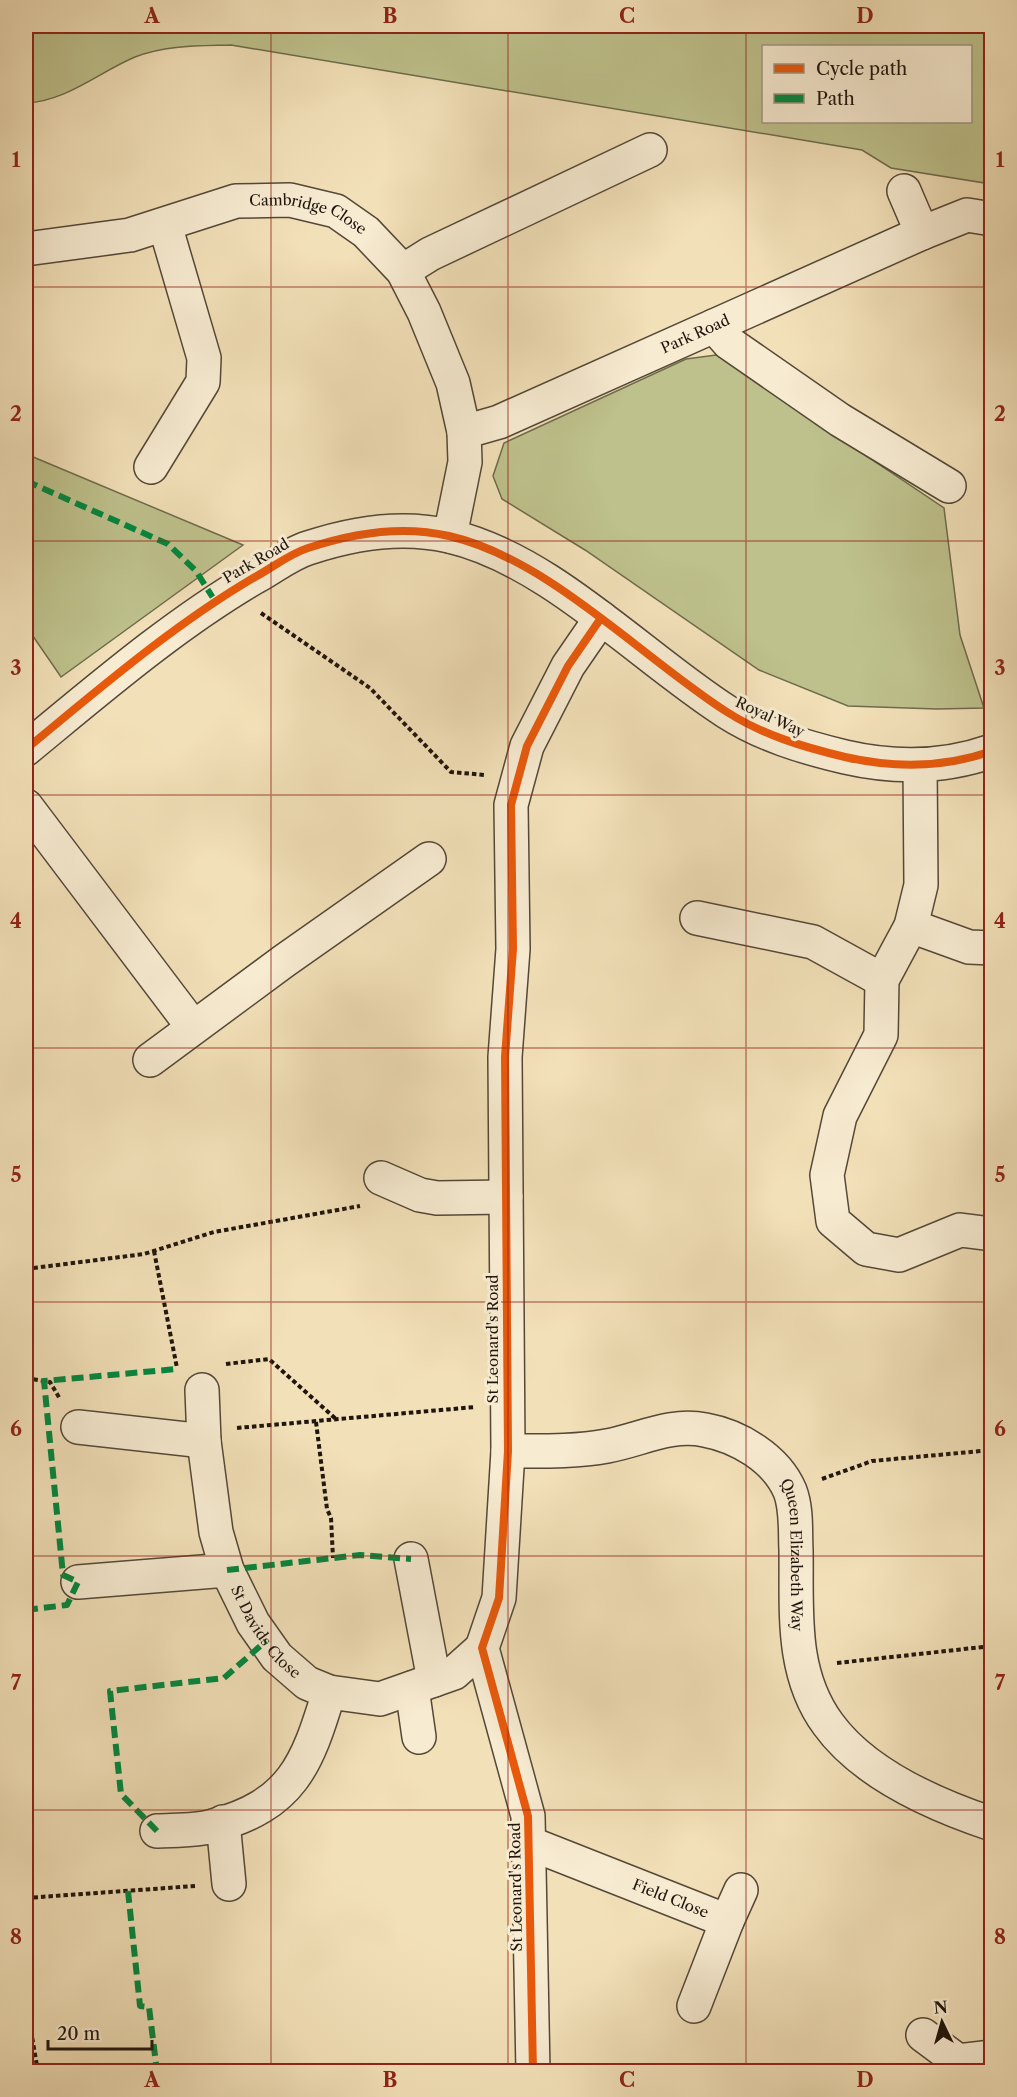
<svg xmlns="http://www.w3.org/2000/svg" width="1017" height="2097" font-family="'Libre Caslon Text',serif">
  <rect width="100%" height="100%" fill="#f2e0b8"/>
  <filter id="stains"><feTurbulence type="fractalNoise" baseFrequency=".00333" numOctaves="4"/><feColorMatrix values="0 0 0 0 .2 0 0 0 0 .09 0 0 0 0 .02 0 0 0 .5 -.17"/></filter>
  <radialGradient id="worn" r=".72"><stop offset=".6" stop-color="#630" stop-opacity="0"/><stop offset="1" stop-color="#630" stop-opacity=".3"/></radialGradient>
  <!-- green -->
  <path fill="#bec18c" stroke="#6e6b4c" stroke-width="1.5" fill-rule="evenodd" d="M26,26H985L992,27L991,184L891,168L862,150L231,45C199,46 166,45 135,57C99,72 67,101 26,103ZM764,46H970V122H764Z
    M716,355L944,508L960,635L984,708L937,709L848,706L759,670L585,550L502,499L493,476L504,443L686,359Z
    M26,454L243,545L61,677L26,626Z"/>
  <g fill="none" stroke-linecap="round" stroke-linejoin="round">
    <!-- minor casing -->
    <g stroke="#544838" stroke-width="36">
      <g id="minor">
        <path d="M904,191L922,233"/>
        <path id="s1" d="M26,249L130,235L236,201L290,200L336,211L366,232L403,271L424,312L453,383L464,432"/>
        <path d="M403,271L430,254L650,150"/>
        <path d="M714,326L729,343L840,420L949,486"/>
        <path d="M151,467L203,382L204,358L165,225"/>
        <path id="s2" d="M450,536L465,462L464,432L499,422L922,233L967,215L992,219"/>
        <path d="M26,749C99,689 173,625 255,577C272,568 289,554 308,548C353,533 402,525 449,536C549,559 641,657 727,712C763,735 803,747 845,757C893,768 944,768 992,751"/>
        <path d="M920,765L921,885L911,926L882,980L881,1035L840,1116L827,1175L833,1221L866,1249L899,1255L960,1230L992,1234"/>
        <path d="M26,806L193,1027"/>
        <path d="M697,918L813,942L882,980"/>
        <path d="M911,926L969,947L992,948"/>
        <path d="M150,1060L284,961L429,859"/>
        <path d="M381,1178L420,1195L437,1198L506,1197"/>
        <path id="s3" d="M202,1390L204,1441L216,1532L227,1570L253,1623L277,1657L307,1683L329,1692L380,1699L454,1673L482,1648"/>
        <path d="M78,1427L204,1441"/>
        <path id="s4" d="M508,1451C541,1451 575,1452 607,1446C640,1440 670,1423 705,1430C738,1436 776,1458 790,1491C797,1509 795,1531 796,1550C797,1610 790,1672 828,1724C864,1774 935,1805 992,1824"/>
        <path d="M411,1559L434,1680"/>
        <path d="M78,1582L227,1570"/>
        <path d="M412,1688L419,1737"/>
        <path d="M223,1822L229,1884"/>
        <path d="M157,1831C175,1830 196,1831 213,1826C292,1805 307,1765 329,1692"/>
        <path id="s5" d="M529,1843L727,1921L694,2006"/>
        <path d="M727,1921L741,1890"/>
        <path d="M923,2035L958,2061L959,2072"/>
        <path d="M958,2061L992,2057"/>
        <path d="M533,2072L528,1816L482,1648L499,1598L508,1451L505,1057L513,949L511,805L527,746L568,666L601,618"/>
      </g>
    </g>
    <!-- path -->
    <path stroke="#1f150d" stroke-width="4" stroke-dasharray="4.5 3" stroke-linecap="butt" d="M261,613L370,688L451,772L485,775
      M154,1251L177,1368
      M26,1269L144,1254L214,1232L360,1206
      M226,1364L269,1359L336,1419
      M26,1378L50,1382L60,1399
      M316,1422L327,1509L331,1518L333,1558
      M237,1428L475,1407
      M822,1479L872,1461L992,1450
      M837,1663L992,1646
      M26,1898L195,1886
      M26,2001L38,2072"/>
    <!-- minor -->
    <use href="#minor" stroke="#f7ebd1" stroke-width="33"/>
    <!-- quiet -->
    <path stroke="#00873e" stroke-width="6" stroke-dasharray="12 6" stroke-linecap="butt" d="M26,481L168,544L196,571L215,601
      M227,1570L360,1555L411,1559
      M26,1610L67,1605L78,1582L63,1575L44,1381L177,1369
      M157,1831L121,1794L110,1691L224,1678L266,1641
      M128,1891L140,2006L149,2007L157,2072"/>
    <!-- cycleway casing -->
    <g stroke="#f7ebd1" stroke-width="11">
      <path id="cycleway" d="M26,749C99,689 173,625 255,577C272,568 289,554 308,548C353,533 402,525 449,536C549,559 641,657 727,712C763,735 803,747 845,757C893,768 944,768 992,751
        M533,2072L528,1816L482,1648L499,1598L508,1451L505,1057L513,949L511,805L527,746L568,666L601,618"/>
    </g>
    <!-- cycleway -->
    <use href="#cycleway" stroke="#e8590c" stroke-width="8"/>
  </g>
  <!-- grid -->
  <path fill="none" stroke="#8f2418" stroke-width="1.5" stroke-opacity="0.55" d="M271,26V2072M508,26V2072M746,26V2072M26,287H992M26,541H992M26,795H992M26,1048H992M26,1302H992M26,1556H992M26,1810H992"/>
  <g text-anchor="middle" stroke-width="6" stroke-linejoin="round" paint-order="stroke">
    <!-- street labels -->
    <g font-size="15" fill="#1f150d" stroke="#f7ebd1">
      <text dy="5" stroke="none"><textPath href="#s1" startOffset="291">Cambridge Close</textPath></text>
      <text dy="5" stroke="none"><textPath href="#s2" startOffset="357">Park Road</textPath></text>
      <text transform="translate(256 561) rotate(-30)" y="5">Park Road</text>
      <text transform="translate(770 717) rotate(25)" y="5">Royal Way</text>
      <text transform="translate(493 1339) rotate(-90)" y="5">St Leonard's Road</text>
      <text dy="5" stroke="none"><textPath href="#s4" startOffset="372">Queen Elizabeth Way</textPath></text>
      <text dy="5" stroke="none"><textPath href="#s3" startOffset="256">St Davids Close</textPath></text>
      <text transform="translate(516 1887) rotate(-91)" y="5">St Leonard's Road</text>
      <text dy="5" stroke="none"><textPath href="#s5" startOffset="152">Field Close</textPath></text>
    </g>
  </g>
  <!-- margin -->
  <rect width="1017" height="2097" fill="none" stroke="#f2e0b8" stroke-width="66"/>
  <!-- legend -->
  <rect x="762" y="45" width="210" height="78" fill="#f7ebd1" stroke="#a19583" stroke-width="1.5"/>
  <rect x="774" y="64" width="30" height="9" fill="#e8590c" stroke="#a19583" stroke-width="1.5"/>
  <text x="816" y="75" font-size="18" fill="#1f150d">Cycle path</text>
  <rect x="774" y="94" width="30" height="9" fill="#00873e" stroke="#a19583" stroke-width="1.5"/>
  <text x="816" y="105" font-size="18" fill="#1f150d">Path</text>
  <!-- north arrow -->
  <g transform="translate(942 2022) rotate(355)" stroke="#f7ebd1" stroke-width="4.5" paint-order="stroke">
  <path d="M0-4.5L10 22L0 15L-10 22Z" fill="#1f150d"/>
  <text y="-9" font-size="16" font-weight="bold" text-anchor="middle" fill="#1f150d">N</text>
  </g>
  <!-- scale -->
  <path d="M48 2040v9h104v-9" fill="none" stroke="#1f150d" stroke-width="3"/>
  <text x="57" y="2040" font-size="18" fill="#1f150d" stroke="#f7ebd1" stroke-width="4.5" paint-order="stroke">20 m</text>
  <rect x="33" y="33" width="951" height="2031" fill="none" stroke="#8f2418" stroke-width="2"/>
  <g font-size="20" text-anchor="middle" font-weight="bold" fill="#8f2418">
    <text x="152" y="23">A</text>
    <text x="390" y="23">B</text>
    <text x="627" y="23">C</text>
    <text x="865" y="23">D</text>
    <text x="16" y="167">1</text>
    <text x="1000" y="167">1</text>
    <text x="16" y="421">2</text>
    <text x="1000" y="421">2</text>
    <text x="16" y="675">3</text>
    <text x="1000" y="675">3</text>
    <text x="16" y="928">4</text>
    <text x="1000" y="928">4</text>
    <text x="16" y="1182">5</text>
    <text x="1000" y="1182">5</text>
    <text x="16" y="1436">6</text>
    <text x="1000" y="1436">6</text>
    <text x="16" y="1690">7</text>
    <text x="1000" y="1690">7</text>
    <text x="16" y="1944">8</text>
    <text x="1000" y="1944">8</text>
    <text x="152" y="2087">A</text>
    <text x="390" y="2087">B</text>
    <text x="627" y="2087">C</text>
    <text x="865" y="2087">D</text>
  </g>
  <rect width="100%" height="100%" filter="url(#stains)"/>
  <rect width="100%" height="100%" fill="url(#worn)"/>
</svg>
